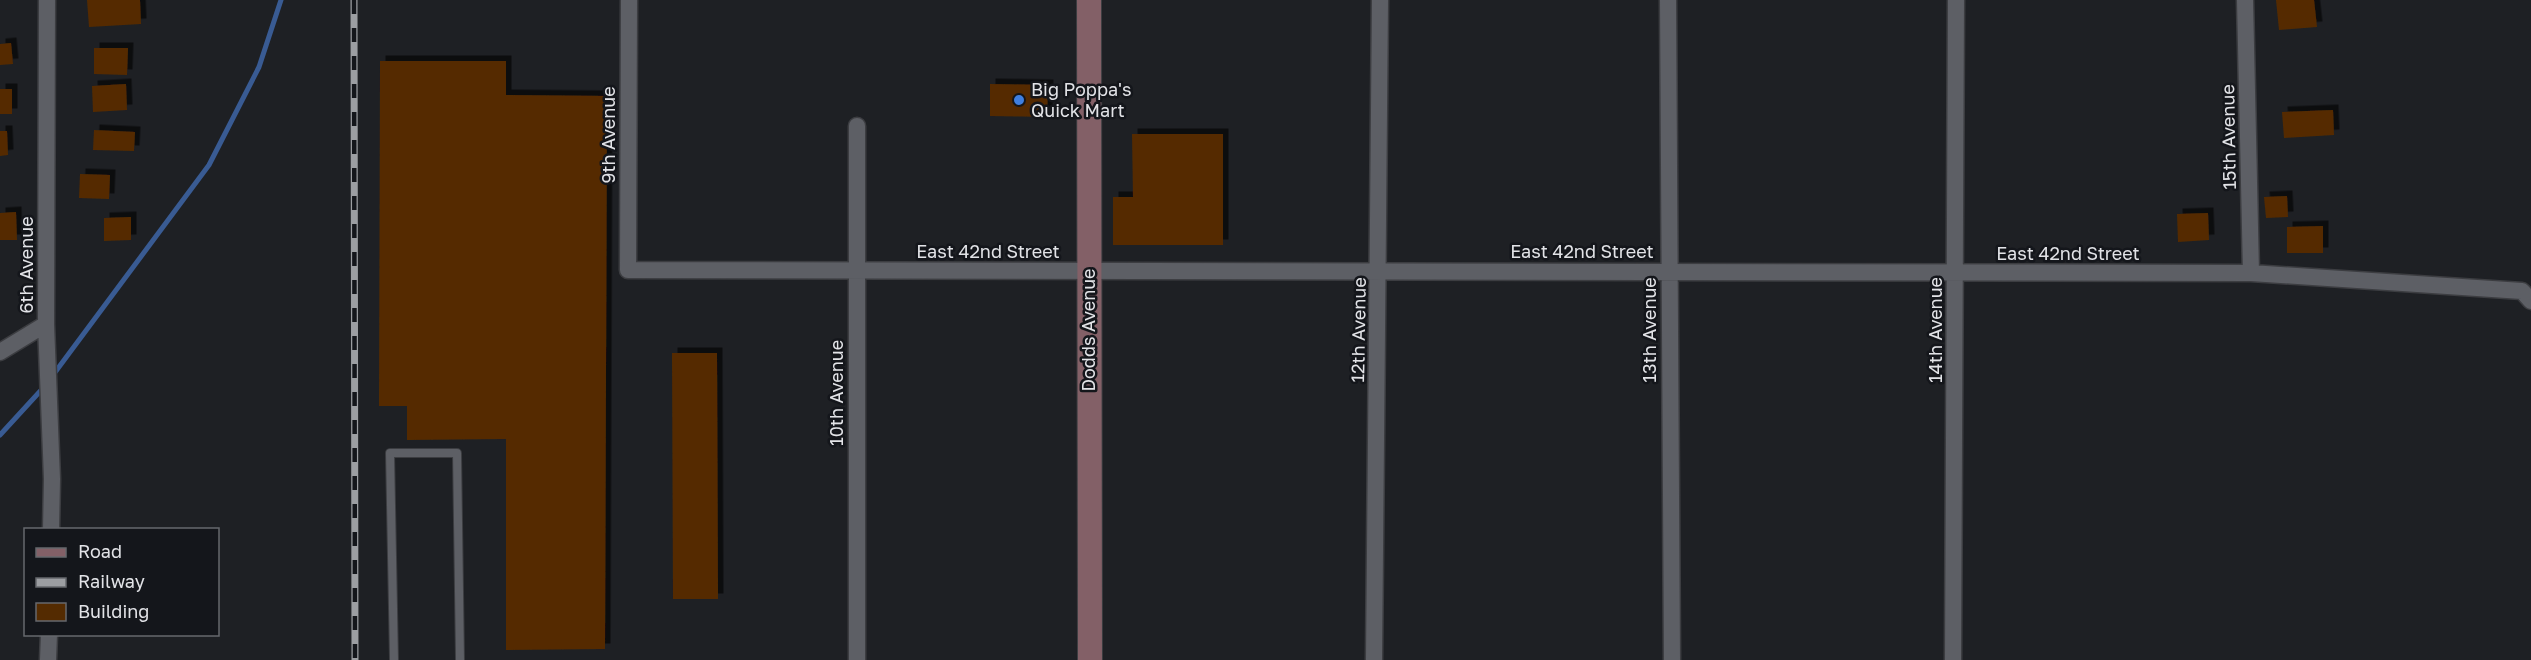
<svg xmlns="http://www.w3.org/2000/svg" width="2531" height="660" font-family="'Golos Text',sans-serif">
  <defs>
    <filter id="shadow"><feDropShadow dx="5.5" dy="-5.5" stdDeviation="0" flood-color="#0009"/></filter>
  </defs>
  <rect width="100%" height="100%" fill="#1e2024"/>
  <g fill="none" stroke-linecap="round" stroke-linejoin="round">
    <!-- stream -->
    <path stroke="#395b93" stroke-width="5" d="M53,375L209,165L259,67L281,0
      M0,435L44,387"/>
  </g>
  <!-- building -->
  <path fill="#542b01" filter="url(#shadow)" d="M87,0H140L141,24L89,27Z
    M2276,0H2314L2317,27L2279,30Z
    M11,43L13,64L0,65V44Z
    M94,48H128L127,75L94,74Z
    M380,61H506V95L607,96L605,649L506,650V439L407,440V406H379Z
    M126,84L127,110L93,112L92,86Z
    M990,84L1048,85L1047,117L990,116Z
    M0,89H12V114H0Z
    M2333,110L2334,135L2284,138L2282,112Z
    M94,130L135,132L134,151L93,150Z
    M0,131H7L8,155L0,156Z
    M1132,134H1223V245H1113V197H1133Z
    M80,174L110,175L109,199L79,198Z
    M2287,196L2288,217L2266,218L2264,197Z
    M16,212L17,240H0V213Z
    M2208,213L2209,240L2178,242L2177,214Z
    M131,217V240L104,241V218Z
    M2323,226V253H2287V227Z
    M672,353H717L718,599H673Z"/>
  <g fill="none" stroke-linecap="round" stroke-linejoin="round">
    <!-- lane casing -->
    <g stroke="#3c3d41" stroke-width="10">
      <path id="lane" d="M394,660L390,453H457L460,660"/>
    </g>
    <!-- street casing -->
    <g stroke="#3c3d41" stroke-width="19">
      <path id="street" d="M47,0L46,324L52,479L51,530
        M629,0L628,270L2251,273L2522,291L2531,301
        M1668,0L1672,660
        M2245,0L2251,273
        M0,352L46,324
        M48,660L49,634
        M857,660V126
        M1374,660L1380,0
        M1953,660L1956,0"/>
    </g>
    <!-- secondary casing -->
    <g stroke="#3c3d41" stroke-width="26">
      <path id="secondary" d="M1089,0L1090,660"/>
    </g>
    <!-- lane -->
    <use href="#lane" stroke="#5d5f65" stroke-width="8"/>
    <!-- street -->
    <use href="#street" stroke="#5d5f65" stroke-width="16"/>
    <!-- secondary -->
    <use href="#secondary" stroke="#836067" stroke-width="24"/>
    <!-- rail casing -->
    <g stroke="#9c9ea2" stroke-width="7">
      <path id="rail" d="M354,0L355,660"/>
    </g>
    <!-- rail -->
    <use href="#rail" stroke="#14161b" stroke-width="4.5" stroke-dasharray="14" stroke-linecap="butt"/>
  </g>
  <!-- markers -->
  <circle fill="#3f7fe0" stroke="#14161b" stroke-width="2" cx="1019" cy="100" r="6"/>
  <g text-anchor="middle" stroke-width="5" stroke-linejoin="round" paint-order="stroke">
    <!-- poi labels -->
    <g font-size="18" fill="#e2e3e7" stroke="#14161b" text-anchor="start">
      <text x="1031" y="96">Big Poppa's<tspan x="1031" dy="21">Quick Mart</tspan></text>
    </g>
    <!-- street labels -->
    <g font-size="18" fill="#e2e3e7" stroke="#14161b">
      <text transform="translate(609 135) rotate(-90)" y="6">9th Avenue</text>
      <text transform="translate(2229 137) rotate(-91)" y="6">15th Avenue</text>
      <text x="988" y="258">East 42nd Street</text>
      <text x="1582" y="258">East 42nd Street</text>
      <text x="2068" y="260">East 42nd Street</text>
      <text transform="translate(27 265) rotate(-90)" y="6">6th Avenue</text>
      <text transform="translate(1089 330) rotate(-90)" y="6">Dodds Avenue</text>
      <text transform="translate(1359 330) rotate(-89)" y="6">12th Avenue</text>
      <text transform="translate(1650 330) rotate(-90)" y="6">13th Avenue</text>
      <text transform="translate(1936 330) rotate(-90)" y="6">14th Avenue</text>
      <text transform="translate(837 393) rotate(-90)" y="6">10th Avenue</text>
    </g>
  </g>
  <!-- legend -->
  <rect x="24" y="528" width="195" height="108" fill="#14161b" stroke="#66686d" stroke-width="1.5"/>
  <rect x="36" y="548" width="30" height="9" fill="#836067" stroke="#66686d" stroke-width="1.5"/>
  <text x="78" y="558" font-size="18" fill="#e2e3e7">Road</text>
  <rect x="36" y="578" width="30" height="9" fill="#9c9ea2" stroke="#66686d" stroke-width="1.5"/>
  <text x="78" y="588" font-size="18" fill="#e2e3e7">Railway</text>
  <rect x="36" y="603" width="30" height="18" fill="#542b01" stroke="#66686d" stroke-width="1.5"/>
  <text x="78" y="618" font-size="18" fill="#e2e3e7">Building</text>
</svg>
